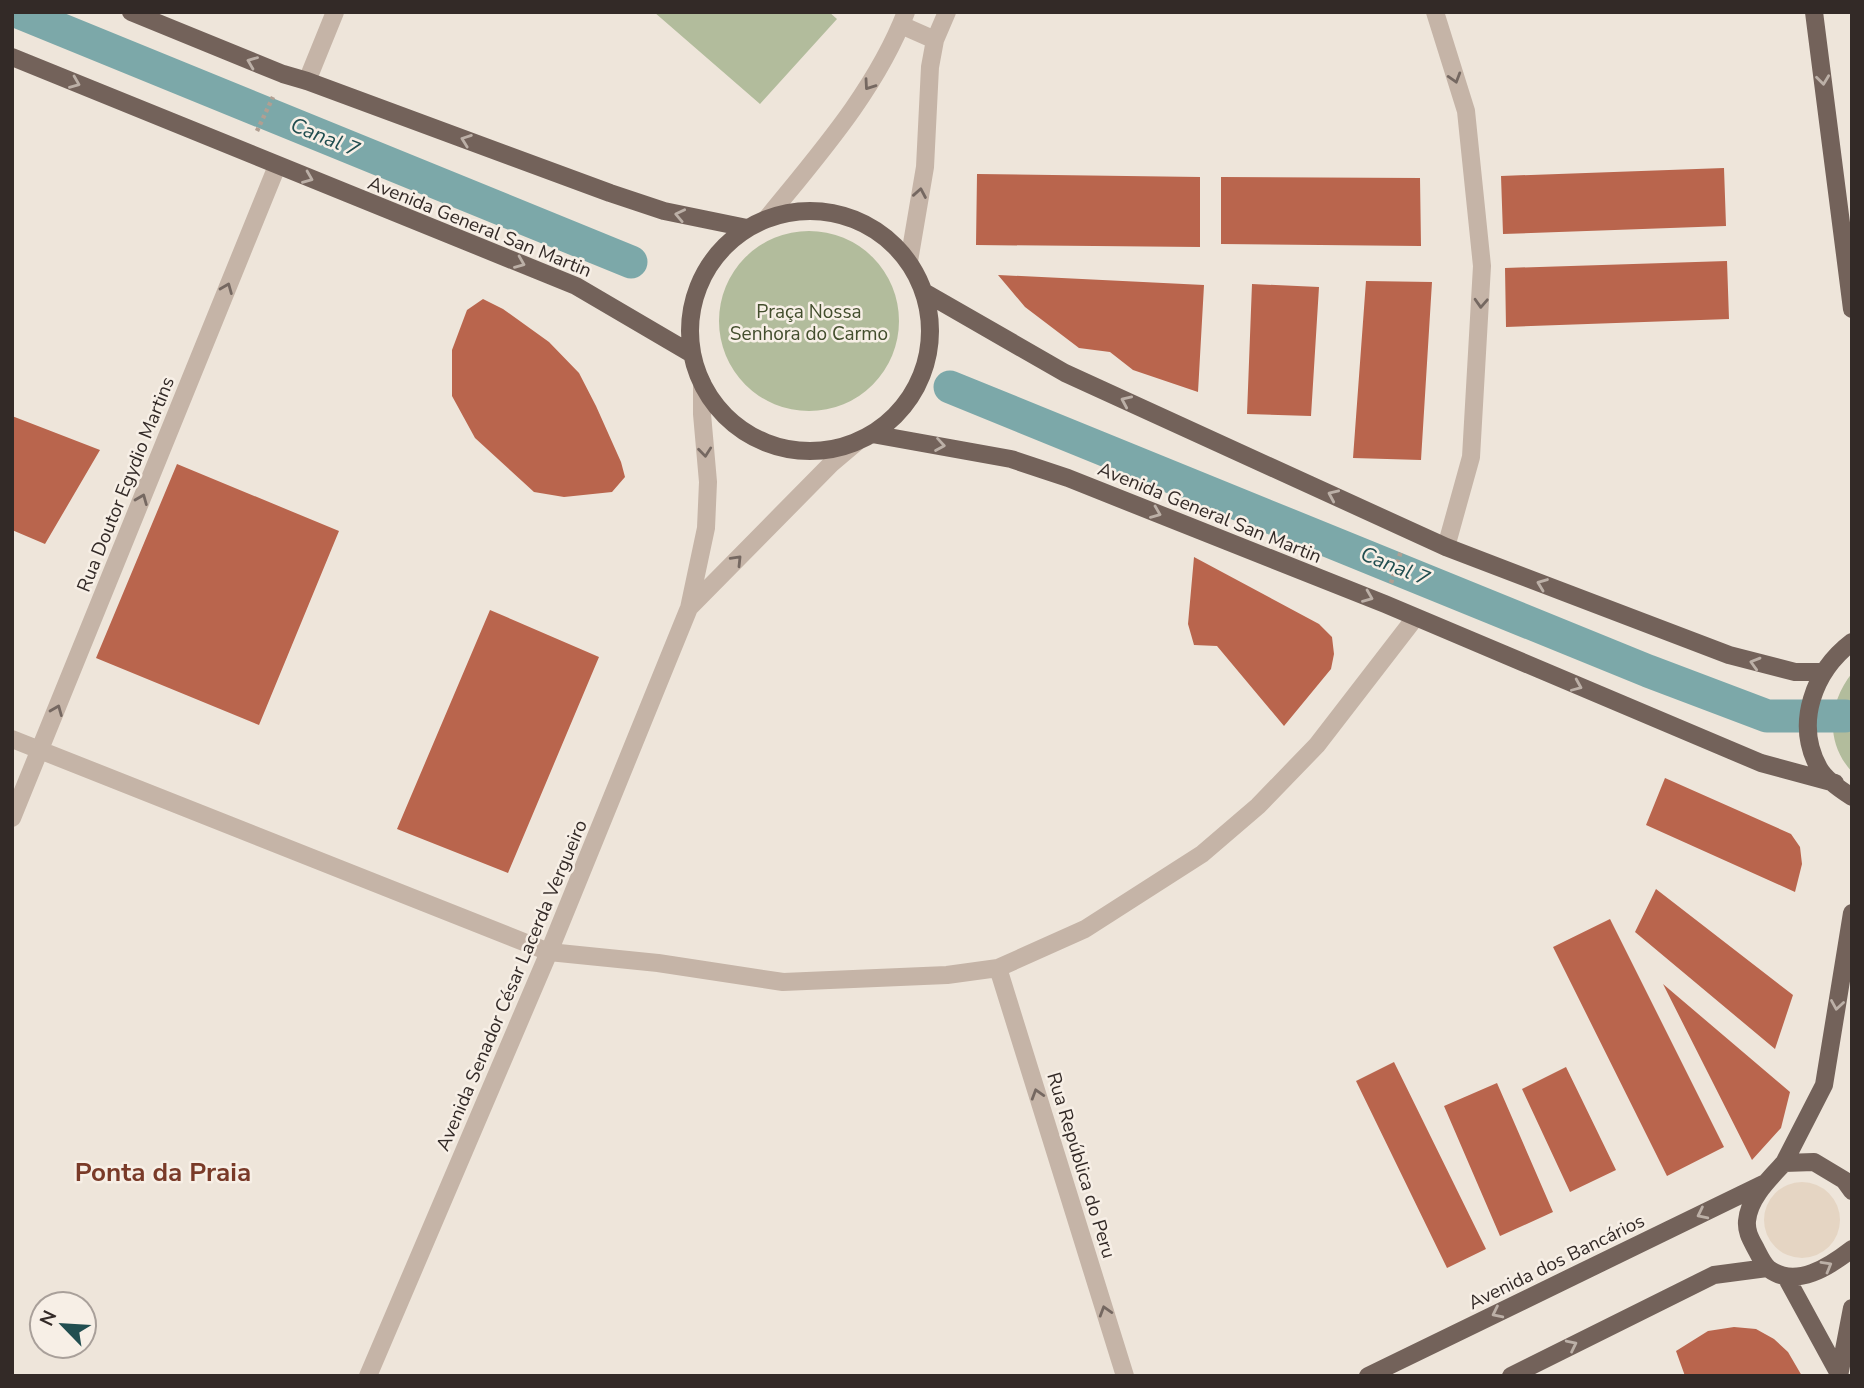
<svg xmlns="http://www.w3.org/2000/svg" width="1864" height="1388" font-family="'Nunito Sans',sans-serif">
  <rect width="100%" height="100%" fill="#eee5da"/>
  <!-- green -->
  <path fill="#b2bc9c" d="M654,12H829L837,19L760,104Z
    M719 321a90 90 0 1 1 180 0a90 90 0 1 1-180 0Z
    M1852,673V772C1825,742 1828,704 1852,673Z"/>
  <!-- plaza -->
  <path fill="#e5d5c3" d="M1764 1220a38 38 0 1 1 76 0a38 38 0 1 1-76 0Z"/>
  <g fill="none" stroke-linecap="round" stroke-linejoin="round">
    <!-- canal -->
    <path stroke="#7ca8a9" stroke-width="33" d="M18,12L631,262
      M950,387L1648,671L1767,716H1845"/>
  </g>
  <!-- building -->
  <path fill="#b9654d" d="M1724,168L1726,226L1503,234L1501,176Z
    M977,174L1200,177V247L976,245Z
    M1221,177L1420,178L1421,246L1221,244Z
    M1727,261L1729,319L1506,327L1505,268Z
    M998,275L1204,285L1198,392L1133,370L1110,352L1079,348L1025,307Z
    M1366,281L1432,282L1421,460L1353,458Z
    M1252,284L1319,287L1311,416L1247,414Z
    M483,299L503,309L549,342L579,373L596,406L621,462L625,477L612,492L564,497L534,492L475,438L452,396V350L467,310Z
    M12,416L100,450L45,544L12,530Z
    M177,464L339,531L259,725L96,658Z
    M1194,557L1319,624L1332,637L1334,654L1331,669L1284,726L1217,646L1194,645L1188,624Z
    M490,610L599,657L508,873L397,829Z
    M1665,778L1791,834L1800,847L1802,864L1795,892L1646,825Z
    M1656,889L1793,995L1775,1049L1635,932Z
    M1610,919L1724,1147L1667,1176L1553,947Z
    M1663,984L1790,1092L1781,1128L1752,1160Z
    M1394,1062L1486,1249L1447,1268L1356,1081Z
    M1566,1067L1616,1170L1570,1192L1522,1089Z
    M1497,1083L1553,1212L1500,1236L1444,1106Z
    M1734,1327L1756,1329L1774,1339L1788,1352L1802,1376H1685L1676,1351L1708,1331Z"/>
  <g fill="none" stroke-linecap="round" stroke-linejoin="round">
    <!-- path -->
    <path stroke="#b19f92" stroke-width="4.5" stroke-dasharray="3.5 3.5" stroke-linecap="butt" d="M257,131L273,97
      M1391,583L1401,551"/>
    <!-- minor -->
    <path stroke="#c5b4a7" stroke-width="18" d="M1435,12L1466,111L1482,266L1471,457L1446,547
      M901,25L935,40
      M307,81L335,12
      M767,218C819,154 876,90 906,12
      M909,261L925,167L930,67L935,40L947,12
      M689,608L831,464L857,442
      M12,739L549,952L658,963L783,982L947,975L998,968L1085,929L1202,854L1258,806L1317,745L1415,618
      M12,818L277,166
      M998,968L1125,1376
      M368,1376L549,952L689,608L706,528L708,482L702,414V383"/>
    <!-- major -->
    <path stroke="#73625a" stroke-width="18" d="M131,12L283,74L307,81L610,193L664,211L747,228
      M1814,12L1852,309
      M12,57L576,286L692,354
      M690 331a120 120 0 1 1 240 0a120 120 0 1 1-240 0Z
      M924,292L1065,373L1446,547L1729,655L1795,672H1822
      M872,434L1011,459L1068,478L1385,604L1761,763L1835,783
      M1852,642C1814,671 1794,723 1819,768C1825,779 1841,790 1852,797
      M1784,1163L1824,1085L1852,913
      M1852,1191L1844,1180L1814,1162L1784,1163C1769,1179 1749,1198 1747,1221C1746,1233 1752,1241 1757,1251C1760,1257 1764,1265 1769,1269C1796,1289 1830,1266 1852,1249
      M1786,1277L1839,1374
      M1368,1376L1763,1184
      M1511,1376L1714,1275L1767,1268
      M1839,1376L1852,1308"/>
  </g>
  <!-- one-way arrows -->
  <defs><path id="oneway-chevron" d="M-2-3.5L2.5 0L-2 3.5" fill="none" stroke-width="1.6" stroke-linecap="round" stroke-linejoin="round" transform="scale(1.75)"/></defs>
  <g stroke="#bcb0a7">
    <use href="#oneway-chevron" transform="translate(252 62) rotate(-158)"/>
    <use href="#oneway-chevron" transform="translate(1823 80) rotate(83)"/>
    <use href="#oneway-chevron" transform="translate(75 83) rotate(22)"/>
    <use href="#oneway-chevron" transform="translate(466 140) rotate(-160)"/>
    <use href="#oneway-chevron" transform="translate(308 178) rotate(22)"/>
    <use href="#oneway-chevron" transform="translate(680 215) rotate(-168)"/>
    <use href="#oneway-chevron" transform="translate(520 263) rotate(22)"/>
    <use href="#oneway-chevron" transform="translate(1126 401) rotate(-156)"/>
    <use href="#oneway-chevron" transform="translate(940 445) rotate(9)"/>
    <use href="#oneway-chevron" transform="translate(1333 495) rotate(-156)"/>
    <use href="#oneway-chevron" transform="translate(1156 513) rotate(22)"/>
    <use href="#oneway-chevron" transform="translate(1542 584) rotate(-159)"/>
    <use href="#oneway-chevron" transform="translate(1368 597) rotate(22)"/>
    <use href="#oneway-chevron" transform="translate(1755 663) rotate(-164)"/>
    <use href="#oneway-chevron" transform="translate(1577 686) rotate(23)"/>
    <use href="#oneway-chevron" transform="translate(1837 1005) rotate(99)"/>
    <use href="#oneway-chevron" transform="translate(1702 1214) rotate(154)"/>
    <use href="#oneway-chevron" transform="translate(1827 1266) rotate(-30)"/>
    <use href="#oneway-chevron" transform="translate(1497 1313) rotate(154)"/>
    <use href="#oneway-chevron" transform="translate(1572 1345) rotate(-26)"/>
  </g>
  <g stroke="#756861">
    <use href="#oneway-chevron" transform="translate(1455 78) rotate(73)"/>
    <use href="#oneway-chevron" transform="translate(869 85) rotate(125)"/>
    <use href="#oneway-chevron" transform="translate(920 193) rotate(-80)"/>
    <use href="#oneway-chevron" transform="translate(227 288) rotate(-68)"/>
    <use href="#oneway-chevron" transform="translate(1481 303) rotate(93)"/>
    <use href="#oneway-chevron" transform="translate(705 452) rotate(84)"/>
    <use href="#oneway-chevron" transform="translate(142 499) rotate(-68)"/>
    <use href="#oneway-chevron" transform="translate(737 560) rotate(-46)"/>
    <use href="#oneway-chevron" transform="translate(57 710) rotate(-68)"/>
    <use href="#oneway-chevron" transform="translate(1037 1094) rotate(-107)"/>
    <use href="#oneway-chevron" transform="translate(1105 1311) rotate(-107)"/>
  </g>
  <g text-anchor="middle" stroke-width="5" stroke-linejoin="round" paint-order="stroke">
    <!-- street labels -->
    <g font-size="19" fill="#332a27" stroke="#f7efe6">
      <text transform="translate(480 226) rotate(22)" y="7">Avenida General San Martin</text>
      <text transform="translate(125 484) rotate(-68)" y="7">Rua Doutor Egydio Martins</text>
      <text transform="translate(1210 512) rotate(22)" y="7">Avenida General San Martin</text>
      <text transform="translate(511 985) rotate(-67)" y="7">Avenida Senador César Lacerda Vergueiro</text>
      <text transform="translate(1082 1165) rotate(73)" y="7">Rua República do Peru</text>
      <text transform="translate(1556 1261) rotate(-26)" y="7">Avenida dos Bancários</text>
    </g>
    <!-- park labels -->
    <g font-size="19" fill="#434e2d" stroke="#f7efe6">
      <text x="809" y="318">Praça Nossa<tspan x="809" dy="22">Senhora do Carmo</tspan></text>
    </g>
    <!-- water labels -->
    <g font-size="21" font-style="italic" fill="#214e50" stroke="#f7efe6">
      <text transform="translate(325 137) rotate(22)" y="7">Canal 7</text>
      <text transform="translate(1395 566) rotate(22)" y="7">Canal 7</text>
    </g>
    <!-- district labels -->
    <g font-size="26" font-weight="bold" fill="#793a28" stroke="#f7efe6">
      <text x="163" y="1181">Ponta da Praia</text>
    </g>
  </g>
  <!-- border -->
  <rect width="1864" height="1388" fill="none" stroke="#332a27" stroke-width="28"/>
  <!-- north arrow -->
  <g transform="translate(63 1325) rotate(295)"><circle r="33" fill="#f7efe6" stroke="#a9a09a" stroke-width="2"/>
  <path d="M0-5L12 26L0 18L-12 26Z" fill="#214e50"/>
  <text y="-10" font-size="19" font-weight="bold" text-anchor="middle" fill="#332a27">N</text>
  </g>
</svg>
